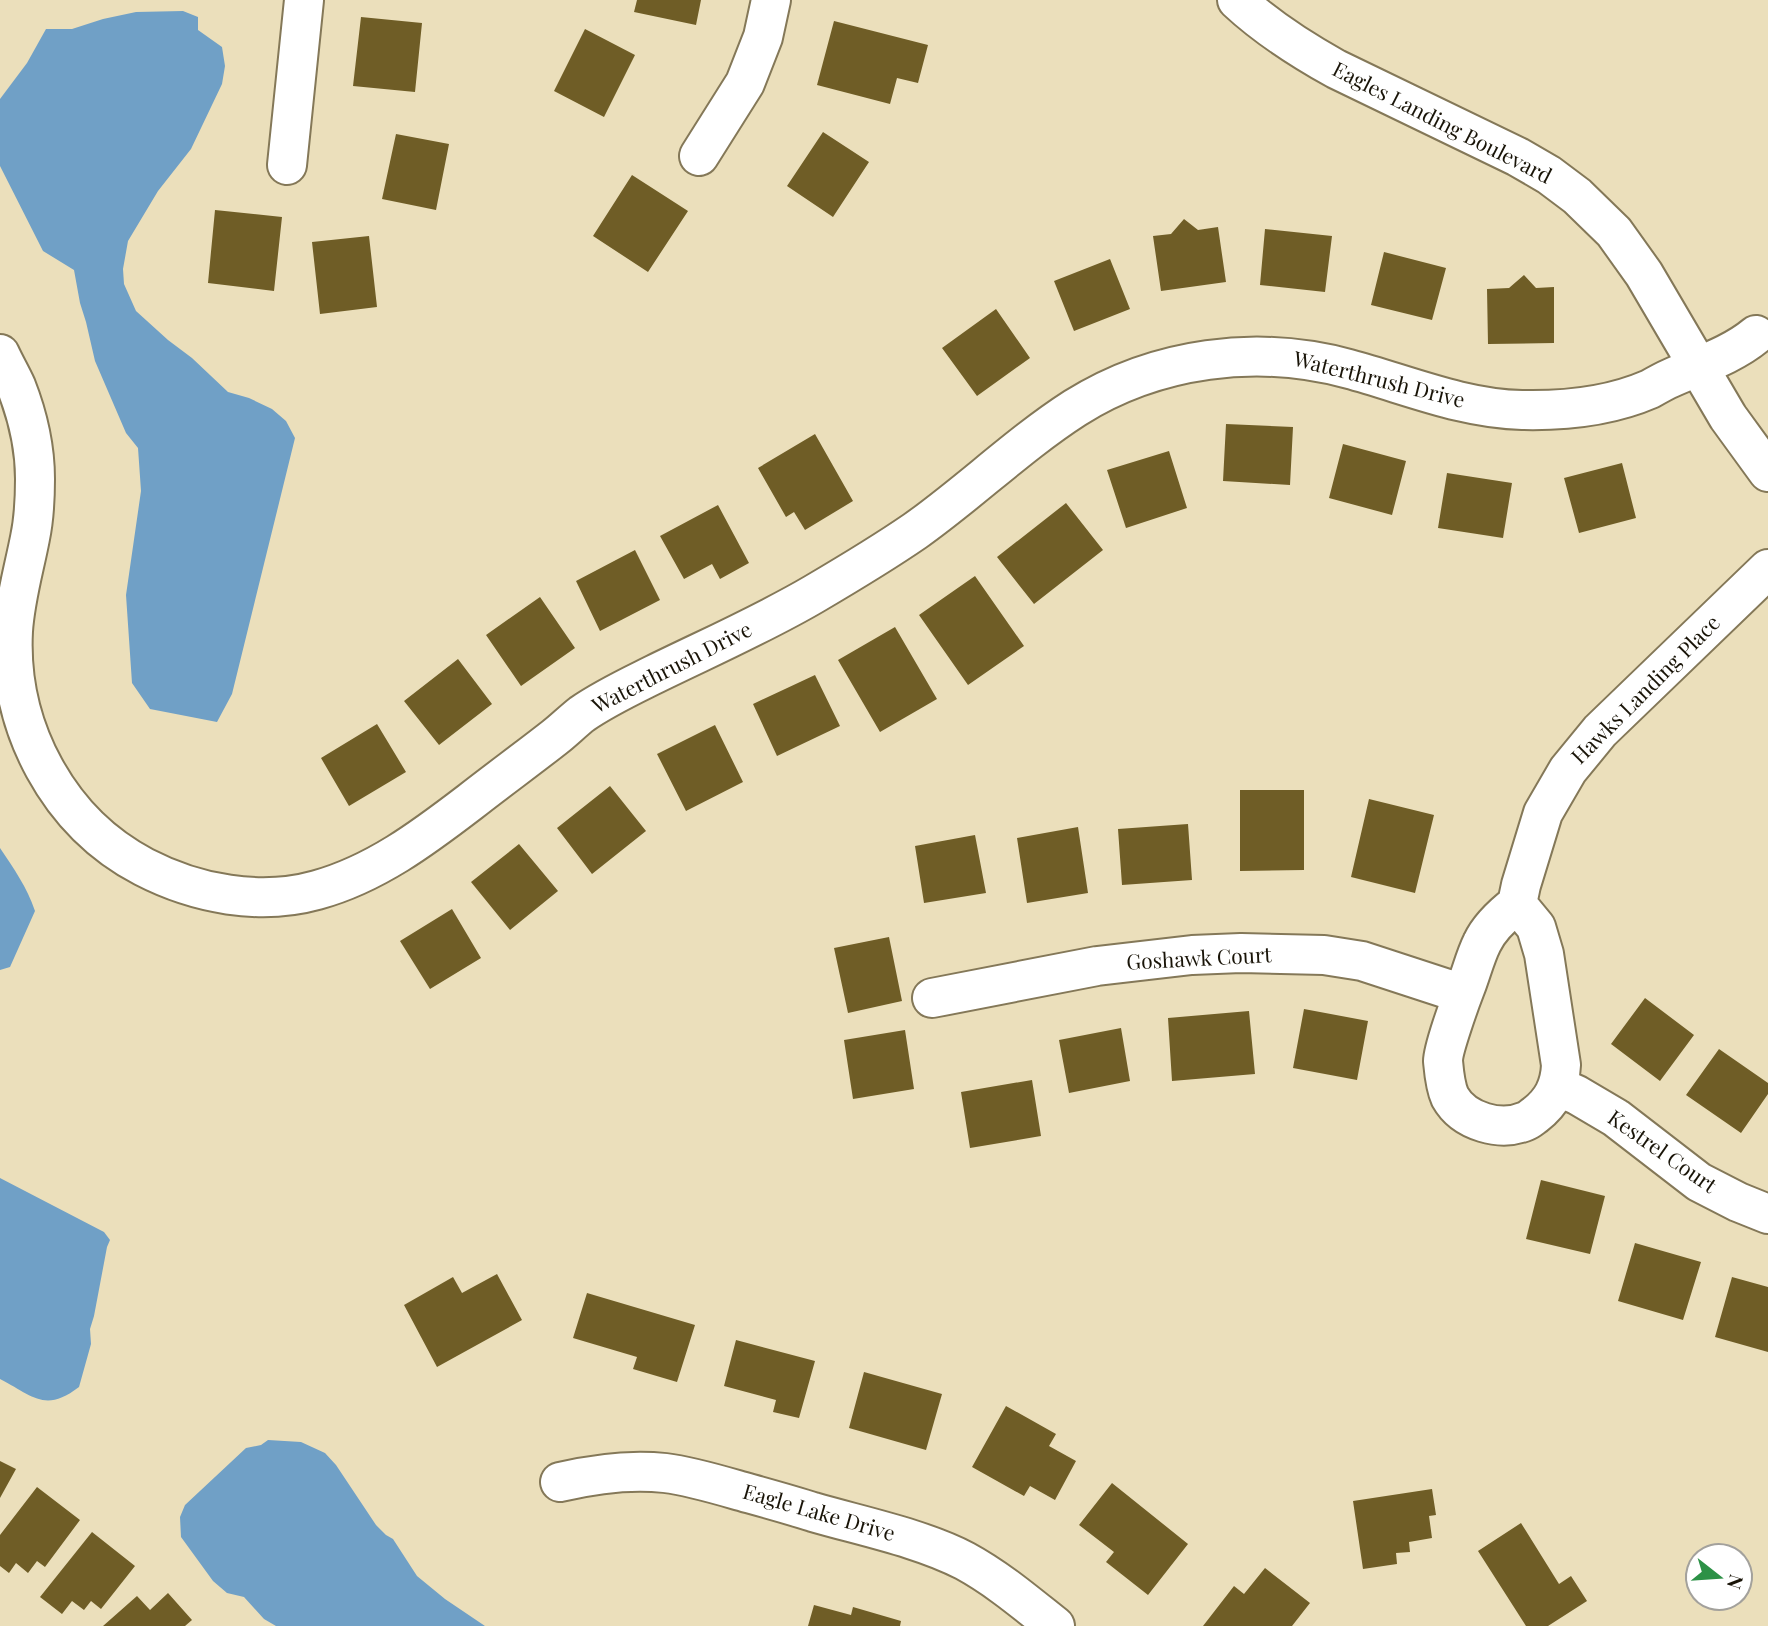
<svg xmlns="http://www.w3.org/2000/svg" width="1768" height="1626" font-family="'Playfair Display',serif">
  <rect width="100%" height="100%" fill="#ebdfbb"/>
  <!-- water -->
  <path fill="#70a0c6" d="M183,11L198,17V30L222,47L225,66L222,84L191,149L158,191L128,241L123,269L124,284L136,311L168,340L192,358L228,392L249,398L272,409L286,421L295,438L232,694L217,722L150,709L132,683L126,595L141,491L138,448L126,433L95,361L86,322L80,303L74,270L43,251L0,166V99L27,63L46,29H72L103,19L136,12Z
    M0,848C14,869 27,887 35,911L10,967L0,970Z
    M0,1178L104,1232L110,1240L107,1247L94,1316L90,1329L91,1344L79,1387C45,1413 33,1396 0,1379Z
    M268,1440L301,1442L325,1453L336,1465L376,1525L386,1535L393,1539L417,1576L445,1599L485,1626H276L264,1619L244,1597L227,1593L213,1581L181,1537L180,1517L185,1505L246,1448L261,1445Z"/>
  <!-- building -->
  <path fill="#6f5d26" d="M637,0H701L696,25L634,12Z
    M361,17L422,23L415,92L353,86Z
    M834,21L928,45L918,83L897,78L890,104L817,85Z
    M585,29L635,55L604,117L554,91Z
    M823,132L869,162L833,217L787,186Z
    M396,134L449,144L436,210L382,199Z
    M632,175L688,211L648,272L593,236Z
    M215,210L282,217L274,291L208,283Z
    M1184,219L1198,230L1218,227L1226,282L1161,291L1153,236L1171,234Z
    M1265,229L1332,236L1325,292L1260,285Z
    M369,236L377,307L320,314L312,242Z
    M1384,252L1446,268L1432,320L1371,305Z
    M1110,259L1130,309L1074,331L1054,281Z
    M1524,275L1536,288L1554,287V343L1488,344L1487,289L1509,288Z
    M996,309L1030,358L977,396L942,348Z
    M1226,424L1293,427L1290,485L1223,481Z
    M815,434L853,501L805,530L794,512L786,517L758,468Z
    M1343,444L1406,461L1392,515L1329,498Z
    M1169,451L1187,508L1126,528L1107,470Z
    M1622,463L1636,518L1579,533L1564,478Z
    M1447,473L1512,483L1503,538L1438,528Z
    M1066,503L1103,550L1034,604L997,557Z
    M718,505L749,563L720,579L712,564L684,579L660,536Z
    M635,550L660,600L600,631L576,581Z
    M975,576L1024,646L968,685L919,615Z
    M540,597L575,648L521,686L486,635Z
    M895,627L937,699L880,732L838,660Z
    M458,659L492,704L439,745L404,701Z
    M815,675L840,726L777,756L753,704Z
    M377,724L406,772L349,806L321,758Z
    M715,725L743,782L686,811L657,754Z
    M610,786L646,831L592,874L557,828Z
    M1240,790H1304V870L1240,871Z
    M1369,799L1434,815L1415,893L1351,877Z
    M1188,824L1192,880L1122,885L1118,829Z
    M1078,827L1088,893L1027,903L1017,838Z
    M975,835L986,893L924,903L915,846Z
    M519,844L558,891L510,930L471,882Z
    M452,909L481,958L430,989L400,941Z
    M889,937L902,1001L848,1013L834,948Z
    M1645,998L1694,1035L1660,1081L1611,1044Z
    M1304,1009L1368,1021L1357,1080L1293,1068Z
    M1249,1011L1255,1074L1172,1081L1168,1018Z
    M1121,1028L1130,1081L1069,1093L1059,1040Z
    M905,1030L914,1089L853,1099L844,1040Z
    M1719,1049L1768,1083V1094L1741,1133L1686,1095Z
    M1032,1080L1041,1136L970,1148L961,1092Z
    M1541,1180L1605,1196L1590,1254L1526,1239Z
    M1635,1243L1701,1262L1683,1320L1618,1301Z
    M497,1274L522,1320L437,1367L404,1305L453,1277L462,1293Z
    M1732,1277L1768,1287V1352L1715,1337Z
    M587,1293L695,1325L677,1382L633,1369L637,1357L573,1338Z
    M736,1340L815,1361L799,1418L773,1412L776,1400L724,1386Z
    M864,1372L942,1394L926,1450L849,1428Z
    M1006,1406L1056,1434L1049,1446L1076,1461L1055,1500L1030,1486L1024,1496L972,1467Z
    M0,1461L16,1469L0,1498Z
    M1112,1483L1188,1544L1148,1595L1106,1562L1114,1552L1079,1525Z
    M37,1487L80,1520L45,1567L37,1561L28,1573L16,1563L9,1573L0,1566V1535Z
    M1432,1489L1436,1515L1429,1516L1432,1538L1409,1542L1410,1552L1396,1553L1397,1564L1363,1569L1353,1501Z
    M1521,1523L1559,1584L1571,1576L1587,1601L1548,1626H1526L1478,1551Z
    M92,1532L135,1566L101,1609L91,1601L84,1610L72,1601L62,1614L40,1597Z
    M1265,1568L1310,1603L1292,1626H1203L1234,1586L1244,1594Z
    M168,1593L192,1620L185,1626H103L137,1596L150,1610Z
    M814,1605L851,1615L853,1607L901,1621L900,1626H808Z"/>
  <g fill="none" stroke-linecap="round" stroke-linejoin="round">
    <!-- minor casing -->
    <g stroke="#847858" stroke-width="42">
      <path id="minor" d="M1237,0C1267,28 1300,49 1336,69L1518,157L1549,175L1577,196L1614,232L1644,274L1728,417L1768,472
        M699,156L745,83L763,37L771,0
        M287,165L304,0
        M0,354C5,365 11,375 16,386C27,414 35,448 35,479C35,498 34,519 30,538C24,569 15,599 13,631C8,727 58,822 144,867C196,894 260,906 317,890C375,874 423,838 470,802C498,780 527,759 555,737C564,730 573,721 582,714C605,698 631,686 655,674C708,648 763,624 814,594C848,574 883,553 915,531C970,492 1019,444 1075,408C1156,357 1257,344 1349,369C1405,384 1463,409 1522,410C1565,411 1611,406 1650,389C1657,385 1664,381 1671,378C1700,365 1732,355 1756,335
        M1517,904L1536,927L1544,954L1561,1065C1560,1087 1552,1102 1535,1115C1532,1117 1529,1120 1526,1121C1501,1132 1464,1122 1450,1097C1445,1086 1444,1072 1443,1061C1443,1049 1460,1002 1465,989C1471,974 1475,957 1482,943C1489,928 1504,914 1517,904L1521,885L1543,813L1568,770L1600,731L1768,569
        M932,998L1097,966L1192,955L1241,953L1324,955L1362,961L1463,994
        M1557,1086L1577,1095L1616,1118L1699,1182L1738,1202L1768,1214
        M560,1482C594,1474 629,1469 665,1473C689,1476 713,1483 737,1490C762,1497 788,1504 813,1512C861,1526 921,1538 965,1561C998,1579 1026,1603 1055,1626"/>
    </g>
    <!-- minor -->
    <use href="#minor" stroke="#fff" stroke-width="38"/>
  </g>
  <g text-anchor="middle" stroke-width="7" stroke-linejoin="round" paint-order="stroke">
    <!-- street labels -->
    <g font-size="21" fill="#191408" stroke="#fff">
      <text transform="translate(1442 123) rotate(27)" y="7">Eagles Landing Boulevard</text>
      <text transform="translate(1379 380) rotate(14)" y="7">Waterthrush Drive</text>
      <text transform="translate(672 668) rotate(-27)" y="7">Waterthrush Drive</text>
      <text transform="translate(1646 690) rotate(-45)" y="7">Hawks Landing Place</text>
      <text transform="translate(1199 959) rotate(-3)" y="7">Goshawk Court</text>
      <text transform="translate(1662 1152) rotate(35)" y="7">Kestrel Court</text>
      <text transform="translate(819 1513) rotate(16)" y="7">Eagle Lake Drive</text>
    </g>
  </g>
  <!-- north arrow -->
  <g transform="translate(1719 1577) rotate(107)"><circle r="33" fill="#ffffff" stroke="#a3a19c" stroke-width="2"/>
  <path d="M0-5L12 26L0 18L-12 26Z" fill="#2c9146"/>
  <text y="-10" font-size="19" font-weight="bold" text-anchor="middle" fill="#191408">N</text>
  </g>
</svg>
